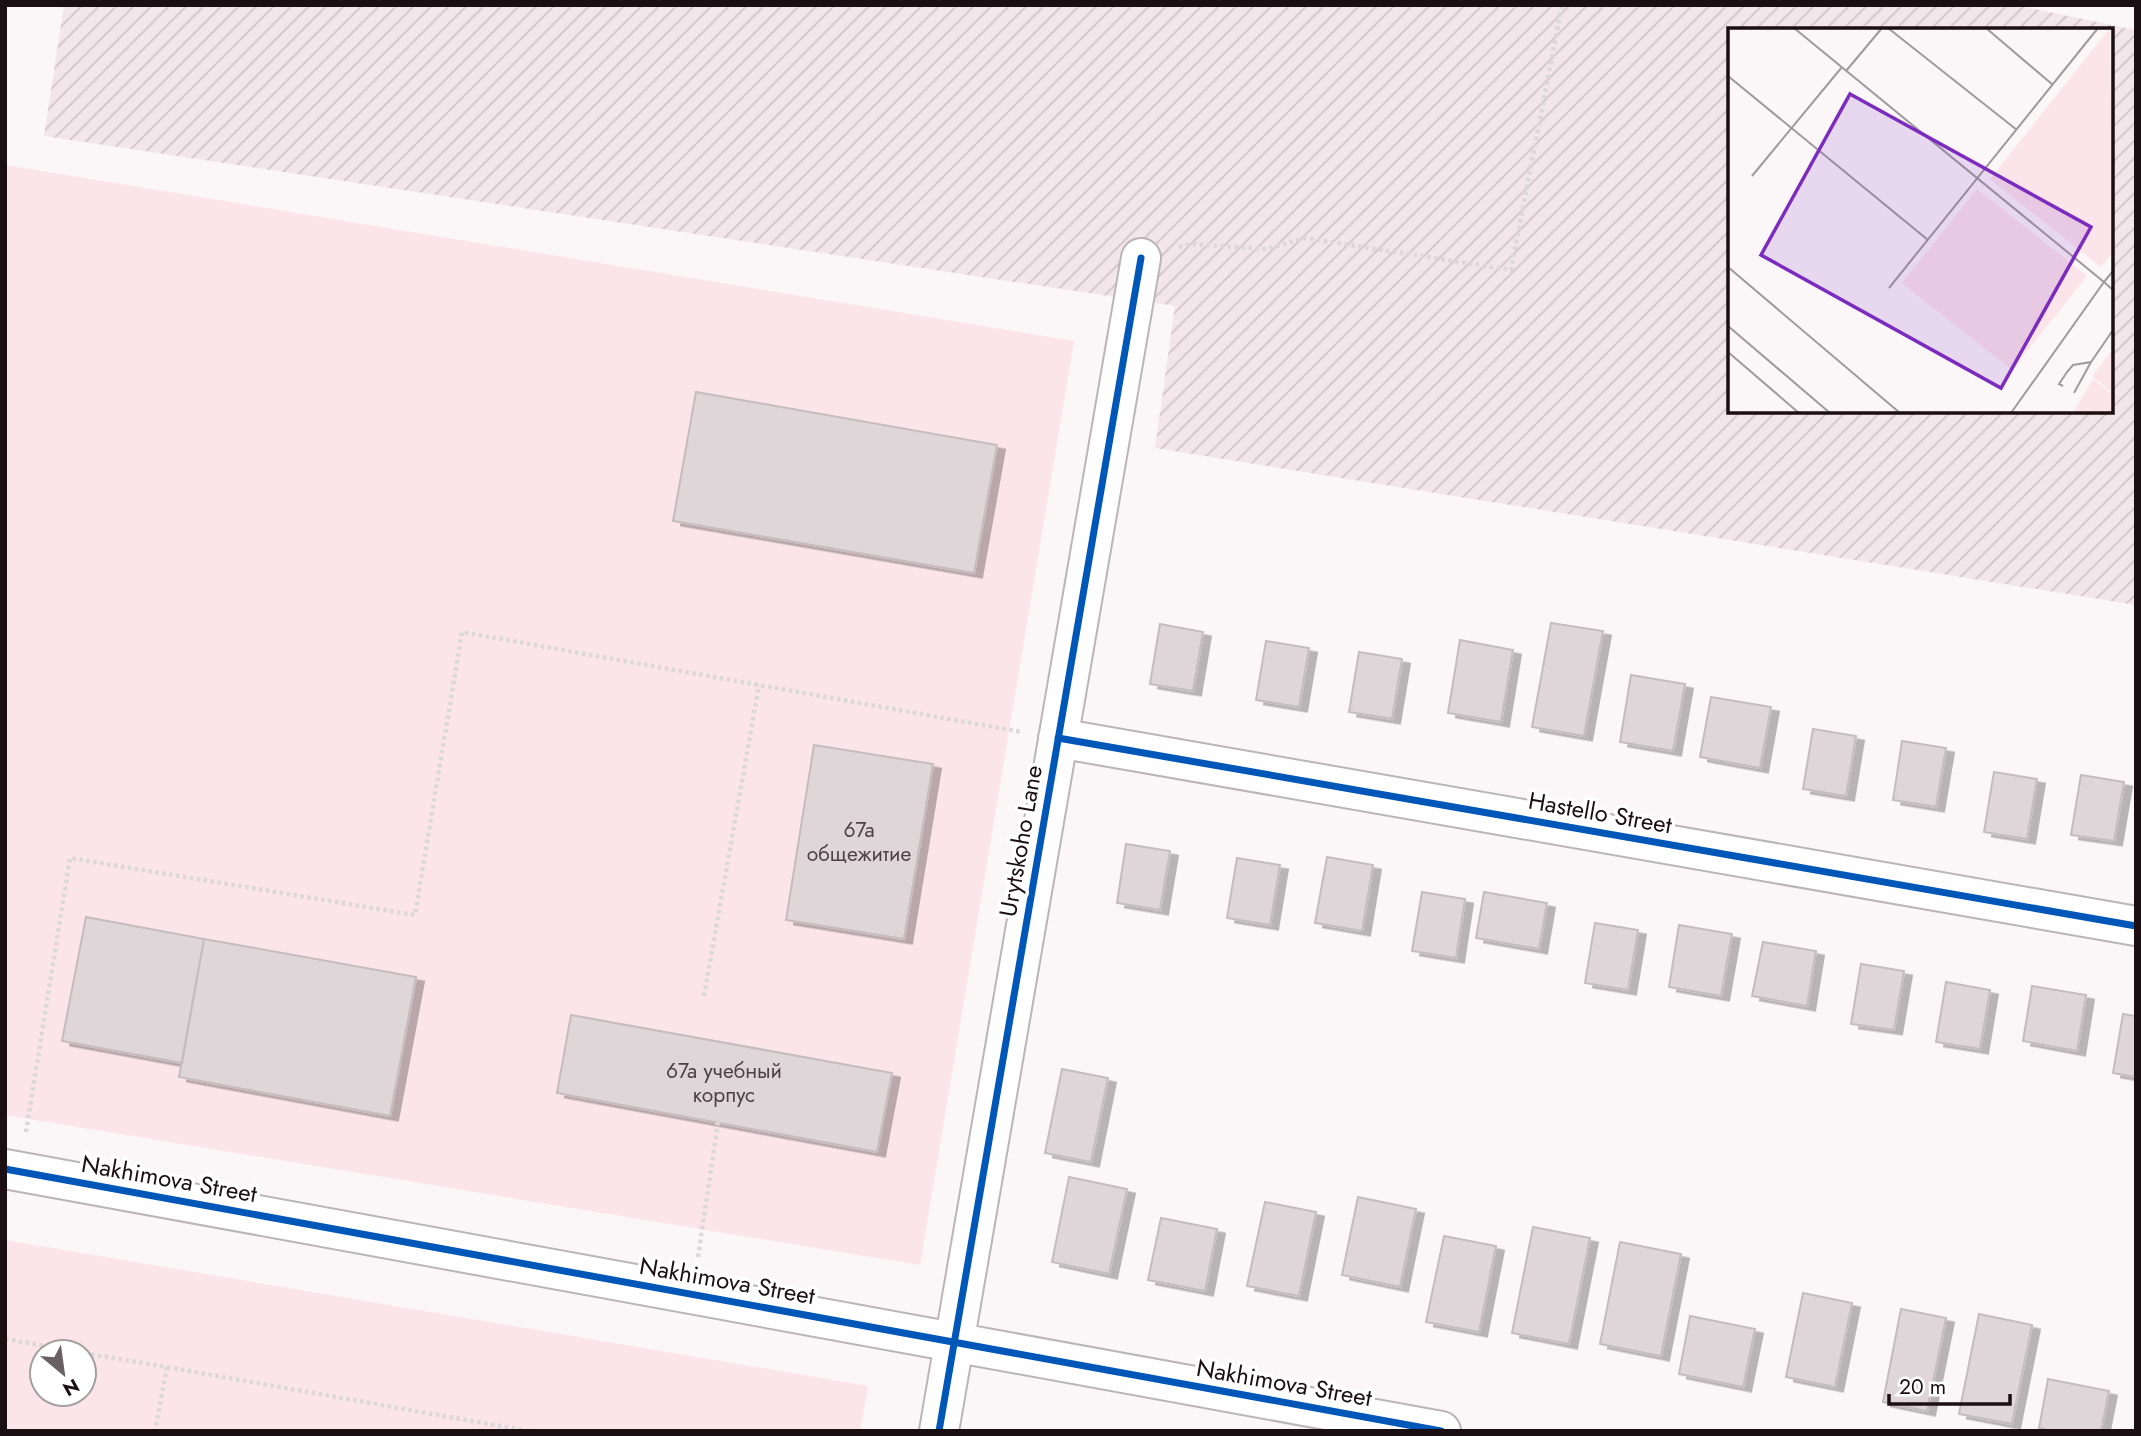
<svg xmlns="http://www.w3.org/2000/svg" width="2141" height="1436" font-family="Jost,sans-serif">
  <defs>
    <pattern id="industrial-furrows" width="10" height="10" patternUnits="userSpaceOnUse" patternTransform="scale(1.75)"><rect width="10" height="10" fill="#f3e6ea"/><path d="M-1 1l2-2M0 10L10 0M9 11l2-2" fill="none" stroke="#d0c4c8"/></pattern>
    <filter id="shadow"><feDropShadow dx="8" dy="4.5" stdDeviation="0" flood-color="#0004"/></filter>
  </defs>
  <rect width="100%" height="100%" fill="#fbf6f8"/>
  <!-- industrial -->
  <path fill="url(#industrial-furrows)" fill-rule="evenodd" d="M64,5H2015L2136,30V605L1155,448L1175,306L44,136ZM1730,30H2111V411H1730Z"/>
  <!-- park -->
  <path fill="#fce4eb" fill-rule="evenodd" d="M5,165L1074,341L920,1265L5,1115Z
    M5,1240L868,1386L860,1431H5ZM42,1352H84V1394H42Z"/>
  <!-- building -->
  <path fill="#ded6d8" stroke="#c4bcbe" stroke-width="2" filter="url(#shadow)" d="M696,392L997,445L974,573L673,521Z
    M1551,623L1603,631L1584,736L1532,727Z
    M1160,624L1203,632L1193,691L1150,684Z
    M1460,640L1513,650L1501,722L1448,713Z
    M1266,641L1309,648L1299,707L1256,700Z
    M1359,652L1402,659L1392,719L1349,712Z
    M1631,675L1685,684L1673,751L1620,742Z
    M1711,697L1771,707L1760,768L1700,757Z
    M1813,729L1856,736L1846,796L1803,789Z
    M1902,741L1946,748L1936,807L1893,800Z
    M814,745L933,764L904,939L786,920Z
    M1994,772L2037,779L2027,839L1984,832Z
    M2081,775L2124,782L2114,841L2071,835Z
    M1126,844L1170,851L1160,910L1117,903Z
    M1327,857L1373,865L1362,931L1315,923Z
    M1237,858L1280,865L1270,925L1227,918Z
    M1422,892L1465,899L1456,958L1412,951Z
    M1484,892L1547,903L1539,949L1476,938Z
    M86,917L204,939L182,1063L62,1041Z
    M1595,923L1638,930L1628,990L1585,983Z
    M1679,925L1732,934L1721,996L1669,987Z
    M204,939L416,977L390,1116L179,1077Z
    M1763,942L1816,951L1807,1006L1752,996Z
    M1861,964L1904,971L1894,1030L1851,1024Z
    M1946,982L1990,990L1980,1049L1936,1042Z
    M2032,986L2086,995L2077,1051L2023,1041Z
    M2123,1014L2136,1016V1077L2113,1073Z
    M571,1015L892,1073L877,1152L557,1093Z
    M1062,1069L1108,1078L1091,1162L1045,1153Z
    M1069,1177L1127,1189L1109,1274L1052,1262Z
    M1358,1197L1416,1209L1400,1287L1342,1275Z
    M1265,1202L1316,1212L1299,1296L1247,1286Z
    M1161,1218L1217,1229L1205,1291L1148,1280Z
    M1533,1227L1590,1238L1569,1344L1512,1333Z
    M1444,1236L1496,1246L1479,1332L1426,1322Z
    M1620,1242L1681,1254L1661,1356L1600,1344Z
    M1803,1293L1852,1303L1835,1387L1786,1377Z
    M1901,1309L1946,1318L1927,1411L1883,1402Z
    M1979,1314L2032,1325L2012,1424L1959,1414Z
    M1690,1316L1755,1329L1743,1387L1679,1374Z
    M2048,1379L2109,1391L2101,1431H2051L2039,1428Z"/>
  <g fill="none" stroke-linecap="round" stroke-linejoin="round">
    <!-- minor casing -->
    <g stroke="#bcb5b7" stroke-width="42">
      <path id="minor" d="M1058,738L2136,926
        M5,1169L1441,1431
        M939,1431L1141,258"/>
    </g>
    <!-- path -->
    <path stroke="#dbd8d9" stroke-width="4.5" stroke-dasharray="3.5 3.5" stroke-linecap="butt" d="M1179,247L1191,244L1267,249L1305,238L1511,270L1562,5
      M704,996L759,685
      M26,1132L70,858L415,915L462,632L1022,732
      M698,1257L718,1122
      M5,1339L80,1352
      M84,1353L167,1367L155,1431
      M167,1367L528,1431"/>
    <!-- minor -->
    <use href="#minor" stroke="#fefefe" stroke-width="38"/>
    <!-- cycleway casing -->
    <g stroke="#fff" stroke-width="11">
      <path id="cycleway" d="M1058,738L2136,926
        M5,1169L1441,1431
        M939,1431L1141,258"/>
    </g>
    <!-- cycleway -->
    <use href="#cycleway" stroke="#0057b8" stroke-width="7"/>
  </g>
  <g text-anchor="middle" stroke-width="7" stroke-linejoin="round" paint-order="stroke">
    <!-- number labels -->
    <g font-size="21" fill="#4c4144">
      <text x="859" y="837">67а<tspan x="859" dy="24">общежитие</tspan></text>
      <text x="724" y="1078">67а учебный<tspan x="724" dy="24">корпус</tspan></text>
    </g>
    <!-- street labels -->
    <g font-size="24" fill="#1b0f13" stroke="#fff">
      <text transform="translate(1600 813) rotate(10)" y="8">Hastello Street</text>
      <text transform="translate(1021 841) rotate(-80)" y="8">Urytskoho Lane</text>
      <text transform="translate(169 1179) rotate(10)" y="8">Nakhimova Street</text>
      <text transform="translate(727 1281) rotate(10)" y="8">Nakhimova Street</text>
      <text transform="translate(1284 1383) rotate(10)" y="8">Nakhimova Street</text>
    </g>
  </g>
  <!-- overview -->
  <g transform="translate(1728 28)">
    <rect width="385" height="385" fill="#fbf6f8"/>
    <path d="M365,351L385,367V385H345Z" fill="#fce4eb"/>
    <path d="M382,0L385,224L373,239L262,151ZM249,161L359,248L284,342L174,255ZM385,321V365L364,348Z" fill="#fce4eb"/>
    <path fill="none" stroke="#a19a9c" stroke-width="2" d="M66,0L376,254L385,243M160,0L289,102M258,0L325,57M118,43L154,0M0,48L200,212M24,148L114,39M0,239L172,385M161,260L370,0M0,298L102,385M0,324L71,385M335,358L331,356L339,344L345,337L363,334L385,302M346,365L363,334M283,385L376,254L385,262"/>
    <path fill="#7b2cbf" fill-opacity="0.15" stroke="#7b2cbf" stroke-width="3.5" d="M122,66L363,199L273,360L33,227Z"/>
    <rect width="385" height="385" fill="none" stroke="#1b0f13" stroke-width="3.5"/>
  </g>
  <!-- border -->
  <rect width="2141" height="1436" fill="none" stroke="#1b0f13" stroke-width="14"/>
  <!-- north arrow -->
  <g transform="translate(63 1373) rotate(151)"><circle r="33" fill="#ffffff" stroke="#a49fa1" stroke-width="2"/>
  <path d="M0-5L12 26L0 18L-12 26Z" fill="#696063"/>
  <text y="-10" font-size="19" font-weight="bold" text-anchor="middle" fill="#1b0f13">N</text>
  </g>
  <!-- scale -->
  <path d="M1889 1394v10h121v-10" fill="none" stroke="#1b0f13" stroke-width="3.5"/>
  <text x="1899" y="1394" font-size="21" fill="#1b0f13" stroke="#ffffff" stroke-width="5" paint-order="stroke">20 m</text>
</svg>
